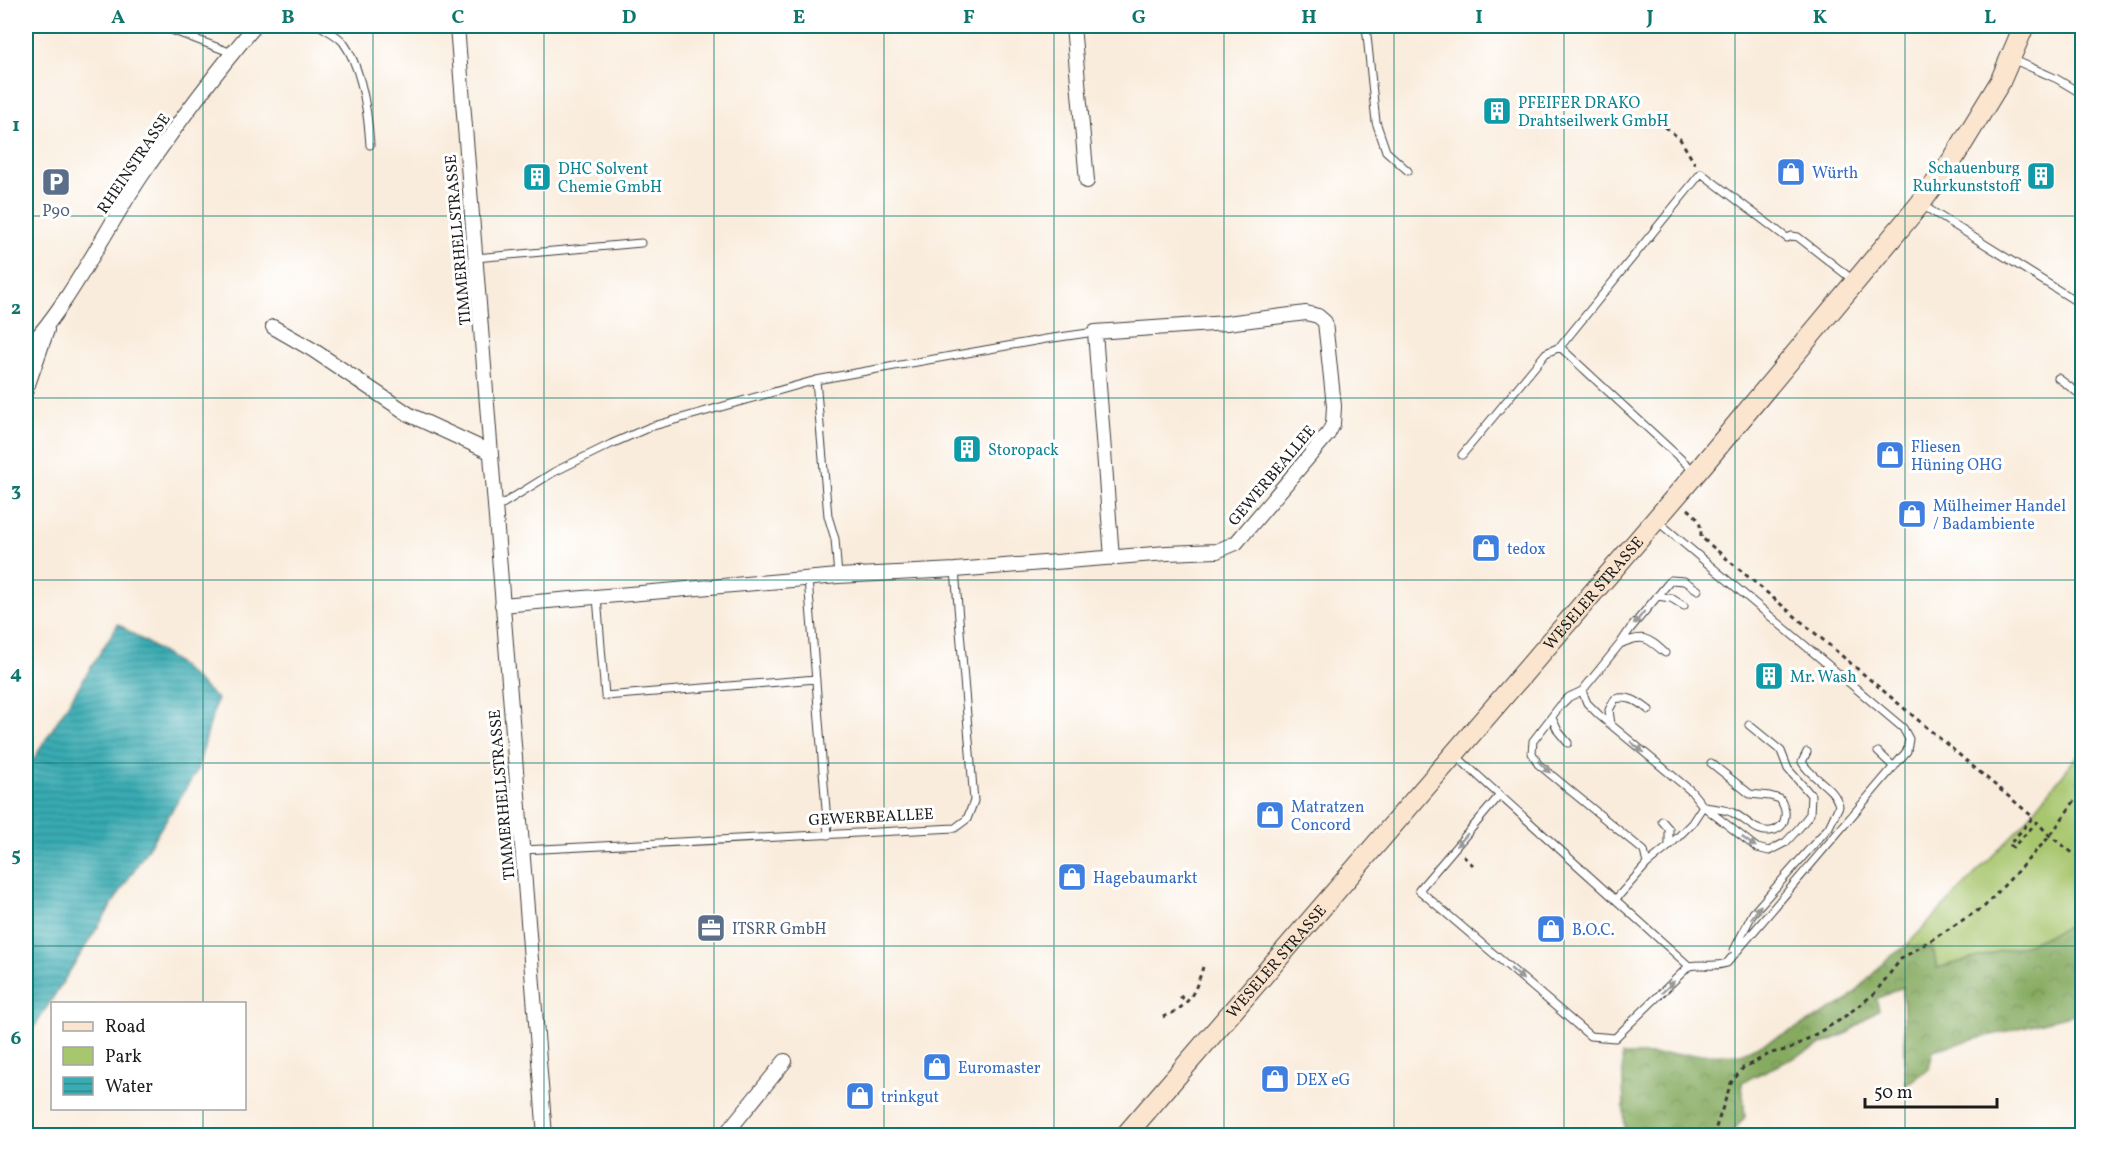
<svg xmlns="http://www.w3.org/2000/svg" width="2108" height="1161" font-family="Vollkorn,serif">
  <defs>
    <pattern id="forest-crowns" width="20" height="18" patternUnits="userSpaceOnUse" patternTransform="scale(1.5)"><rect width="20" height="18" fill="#86ab61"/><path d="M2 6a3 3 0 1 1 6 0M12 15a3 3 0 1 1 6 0" fill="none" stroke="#6d8a4f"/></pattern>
    <pattern id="water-rules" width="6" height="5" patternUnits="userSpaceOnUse" patternTransform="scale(1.5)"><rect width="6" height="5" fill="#39abb2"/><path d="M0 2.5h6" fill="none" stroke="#2f8a90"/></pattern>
  </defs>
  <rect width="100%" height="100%" fill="#fff"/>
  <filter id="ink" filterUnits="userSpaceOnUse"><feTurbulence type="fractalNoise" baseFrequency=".0167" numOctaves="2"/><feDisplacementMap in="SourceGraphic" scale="12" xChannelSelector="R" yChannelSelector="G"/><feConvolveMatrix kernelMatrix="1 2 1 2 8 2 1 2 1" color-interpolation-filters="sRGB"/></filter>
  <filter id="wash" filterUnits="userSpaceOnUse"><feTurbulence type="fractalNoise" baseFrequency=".008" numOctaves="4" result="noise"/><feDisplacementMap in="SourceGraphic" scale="24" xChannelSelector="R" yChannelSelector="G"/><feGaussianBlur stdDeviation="1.35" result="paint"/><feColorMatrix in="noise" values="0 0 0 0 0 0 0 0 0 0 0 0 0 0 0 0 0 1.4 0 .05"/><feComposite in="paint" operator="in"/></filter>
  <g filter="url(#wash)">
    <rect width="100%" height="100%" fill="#f9ecdc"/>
    <!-- green -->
    <path fill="#a8c66e" stroke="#627145" stroke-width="1.5" d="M2082,750V772L2077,780L2082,785V921L2028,944L1937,968L1906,946L2025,822Z"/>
    <!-- forest -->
    <path fill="url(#forest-crowns)" stroke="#51643e" stroke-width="1.5" d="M2082,921V1012L1933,1050L1929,1069L1906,1085L1903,987L1876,999L1879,1009L1849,1032L1742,1082L1745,1117L1730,1135H1625L1622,1055L1741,1054L1799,1027L1847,1001L1887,959L1906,946L1933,948L1937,968L2028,944Z"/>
    <!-- water -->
    <path fill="url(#water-rules)" stroke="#2a6467" stroke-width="1.5" d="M118,624L175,661L217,699L197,771L26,1040V771Z"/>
  </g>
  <g filter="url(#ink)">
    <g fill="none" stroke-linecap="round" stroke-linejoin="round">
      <!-- lane casing -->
      <g stroke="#3d3b39" stroke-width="9">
        <path id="lane" d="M161,26L232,53
          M320,26C328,31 337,35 343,42C362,68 368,114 370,145
          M1366,26L1376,122L1386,151L1408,171
          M2012,59L2057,79L2082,94
          M1922,205L2082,305
          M475,258L641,243
          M2058,378L2082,396
          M816,380L828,516L835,539L838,576
          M1462,455L1546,353L1560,347
          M1695,472L1560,347L1701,173L1787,238L1792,236L1798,237L1853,280
          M496,508L554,472L611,444L650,427L816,380L1046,339L1095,332
          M808,579L828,835
          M1657,596L1671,598L1684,606
          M597,597L605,696L816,679
          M1620,644C1643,634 1647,637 1665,653
          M1582,691L1587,703L1599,715L1691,791L1703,806L1692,823L1669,846
          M1552,718L1558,731L1568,743
          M1611,725L1609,710L1615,699C1629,695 1638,702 1649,710
          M1878,752L1894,767
          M1455,755L1689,966
          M1500,795L1419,890L1590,1036L1615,1038L1689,966C1706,963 1712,968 1727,963L1907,751L1909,739L1903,728L1656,520
          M1703,806L1757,848L1769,851L1786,842L1799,828L1810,814L1811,795L1788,769L1781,751L1749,725
          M1705,807C1714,809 1725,809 1733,813C1747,819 1757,836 1775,830C1779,828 1783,826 1784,821C1787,812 1784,806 1780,799L1770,796L1750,794L1711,763
          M523,850L955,828L967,819L974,801L955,570
          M1647,864L1669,846V829L1662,821
          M1616,899L1647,864L1644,851L1538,764L1532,753L1533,741L1560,706L1569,697L1582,691L1620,644L1630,629L1671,580L1684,581L1698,590
          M1734,950L1753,913L1829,827L1839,806C1834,785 1812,780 1802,762L1807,752"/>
      </g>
      <!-- street casing -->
      <g stroke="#3d3b39" stroke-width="16">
        <path id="street" d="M457,26L545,1136
          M1073,26L1087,181
          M273,327L313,350L410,415L490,452
          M26,350C73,299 103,233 142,175C177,124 215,73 255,26
          M26,390L47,330
          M502,605L838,576L955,570L1167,553L1217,551L1236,543L1328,434L1333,424L1334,406L1325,322L1318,316L1306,313L1227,323L1095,332L1112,558
          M724,1136L785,1061"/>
      </g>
      <!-- secondary casing -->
      <g stroke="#3d3b39" stroke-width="22">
        <g id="secondary">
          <path id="s1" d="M1125,1136L1696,473L1920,204L1953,159L2000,82L2024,26"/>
        </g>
      </g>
      <!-- path -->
      <path stroke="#3d3b39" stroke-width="3" stroke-dasharray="4.5 4.5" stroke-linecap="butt" d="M1663,114L1658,121L1680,139L1695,164
        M1688,509C1699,518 1701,523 1701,537L2033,817L2009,845L2013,847L2037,822L2050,836L2082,860
        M2079,797L2082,835
        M1463,856L1473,865
        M1180,996L1186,1001
        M1163,1017C1189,1007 1195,993 1203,967
        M1713,1136L1731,1083L1743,1068L1771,1053L1790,1049L1840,1020L1874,994L1901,959L1985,906L2050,836L2082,790"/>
      <!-- lane -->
      <use href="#lane" stroke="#fff" stroke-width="7"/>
      <!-- street -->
      <use href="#street" stroke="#fff" stroke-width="14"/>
      <!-- secondary -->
      <use href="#secondary" stroke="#fbe5cf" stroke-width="20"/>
    </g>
    <!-- one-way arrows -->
    <defs><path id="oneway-solid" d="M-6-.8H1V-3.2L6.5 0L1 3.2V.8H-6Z" transform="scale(1.5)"/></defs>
    <g fill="#999">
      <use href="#oneway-solid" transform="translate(1639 618) rotate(129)"/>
      <use href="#oneway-solid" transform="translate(1637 747) rotate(40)"/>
      <use href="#oneway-solid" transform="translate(1544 767) rotate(44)"/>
      <use href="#oneway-solid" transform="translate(1462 840) rotate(131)"/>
      <use href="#oneway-solid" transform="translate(1749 842) rotate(35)"/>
      <use href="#oneway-solid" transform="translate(1756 912) rotate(-54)"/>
      <use href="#oneway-solid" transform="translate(1517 974) rotate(41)"/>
      <use href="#oneway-solid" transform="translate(1668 987) rotate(-44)"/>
    </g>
  </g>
  <!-- grid -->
  <path fill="none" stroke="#0f766e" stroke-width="1.5" stroke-opacity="0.55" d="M203,26V1004M373,26V1136M544,26V1136M714,26V1136M884,26V1136M1054,26V1136M1224,26V1136M1394,26V1136M1564,26V1136M1735,26V1136M1905,26V1136M26,216H2082M26,398H2082M26,580H2082M26,763H2082M26,946H2082M203,1108V1136"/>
  <!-- icons -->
  <defs>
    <g id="building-square" transform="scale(1.5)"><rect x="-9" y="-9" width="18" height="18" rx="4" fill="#0f9aa8" stroke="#fff"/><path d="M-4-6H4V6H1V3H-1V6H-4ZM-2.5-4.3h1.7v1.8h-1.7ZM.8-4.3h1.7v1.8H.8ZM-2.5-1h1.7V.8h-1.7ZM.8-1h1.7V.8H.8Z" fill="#fff"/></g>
    <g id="shop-square" transform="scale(1.5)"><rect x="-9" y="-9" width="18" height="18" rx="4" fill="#3f7fe0" stroke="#fff"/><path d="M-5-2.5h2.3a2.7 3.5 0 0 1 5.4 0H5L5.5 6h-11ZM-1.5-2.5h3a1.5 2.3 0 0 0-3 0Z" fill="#fff"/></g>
    <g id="parking-square" transform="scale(1.5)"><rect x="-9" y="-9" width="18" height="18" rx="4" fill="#5c6f8a" stroke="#fff"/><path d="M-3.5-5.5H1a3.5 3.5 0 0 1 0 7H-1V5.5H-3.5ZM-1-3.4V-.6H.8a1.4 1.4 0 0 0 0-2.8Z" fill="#fff"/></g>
    <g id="office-square" transform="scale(1.5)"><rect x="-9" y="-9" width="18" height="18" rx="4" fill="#5c6f8a" stroke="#fff"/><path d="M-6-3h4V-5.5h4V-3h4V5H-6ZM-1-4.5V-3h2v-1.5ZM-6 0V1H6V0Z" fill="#fff"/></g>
  </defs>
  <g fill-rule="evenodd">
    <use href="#building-square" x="1497" y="111"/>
    <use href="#shop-square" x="1791" y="172"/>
    <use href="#building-square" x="2041" y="176"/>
    <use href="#building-square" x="537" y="177"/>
    <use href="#parking-square" x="56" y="182"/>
    <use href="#building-square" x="967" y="449"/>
    <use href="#shop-square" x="1890" y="455"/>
    <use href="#shop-square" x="1912" y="514"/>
    <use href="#shop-square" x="1486" y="548"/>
    <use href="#building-square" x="1769" y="676"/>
    <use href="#shop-square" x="1270" y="815"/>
    <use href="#shop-square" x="1072" y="877"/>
    <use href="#office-square" x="711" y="928"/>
    <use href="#shop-square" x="1551" y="929"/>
    <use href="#shop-square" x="937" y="1067"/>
    <use href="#shop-square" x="1275" y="1079"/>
    <use href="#shop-square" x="860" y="1096"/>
  </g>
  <g text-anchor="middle" stroke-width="6" stroke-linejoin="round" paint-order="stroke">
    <!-- culture labels -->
    <g font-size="16" fill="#0d838f" stroke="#fff" text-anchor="start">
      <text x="1518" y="108">PFEIFER DRAKO<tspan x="1518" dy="18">Drahtseilwerk GmbH</tspan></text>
      <text x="2020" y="173" text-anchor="end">Schauenburg<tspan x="2020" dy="18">Ruhrkunststoff</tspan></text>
      <text x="558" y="174">DHC Solvent<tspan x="558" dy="18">Chemie GmbH</tspan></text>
      <text x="988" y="455">Storopack</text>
      <text x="1790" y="682">Mr. Wash</text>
    </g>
    <!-- street labels -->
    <g font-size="16" fill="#1c1c1c" stroke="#fff">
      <text transform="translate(133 163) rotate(-56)" y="6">RHEINSTRASSE</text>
      <text transform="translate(457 240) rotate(-95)" y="6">TIMMERHELLSTRASSE</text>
      <text transform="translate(1271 475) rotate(-50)" y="6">GEWERBEALLEE</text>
      <text dy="6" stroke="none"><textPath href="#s1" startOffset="717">WESELER STRASSE</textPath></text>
      <text transform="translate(501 795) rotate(-95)" y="6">TIMMERHELLSTRASSE</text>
      <text transform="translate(871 816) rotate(-3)" y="6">GEWERBEALLEE</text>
      <text dy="6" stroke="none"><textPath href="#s1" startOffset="231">WESELER STRASSE</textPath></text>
    </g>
    <!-- shop labels -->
    <g font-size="16" fill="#366cbe" stroke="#fff" text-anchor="start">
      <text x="1812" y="178">Würth</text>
      <text x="1911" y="452">Fliesen<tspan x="1911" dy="18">Hüning OHG</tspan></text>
      <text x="1933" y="511">Mülheimer Handel<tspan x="1933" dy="18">/ Badambiente</tspan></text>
      <text x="1507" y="554">tedox</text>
      <text x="1291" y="812">Matratzen<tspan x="1291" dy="18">Concord</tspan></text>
      <text x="1093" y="883">Hagebaumarkt</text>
      <text x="1572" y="935">B.O.C.</text>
      <text x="958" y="1073">Euromaster</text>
      <text x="1296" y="1085">DEX eG</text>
      <text x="881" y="1102">trinkgut</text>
    </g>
    <!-- service labels -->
    <g font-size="16" fill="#4e5e75" stroke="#fff">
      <text x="56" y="216">P90</text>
      <text x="732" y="934" text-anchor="start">ITSRR GmbH</text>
    </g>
  </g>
  <!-- margin -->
  <rect width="2108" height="1161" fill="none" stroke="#fff" stroke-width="66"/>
  <!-- legend -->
  <rect x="51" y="1002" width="195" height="108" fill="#ffffff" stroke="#a4a4a4" stroke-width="1.5"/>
  <rect x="63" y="1022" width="30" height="9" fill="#fbe5cf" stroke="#a4a4a4" stroke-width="1.5"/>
  <text x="105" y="1032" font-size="18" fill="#1c1c1c">Road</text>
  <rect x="63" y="1047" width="30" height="18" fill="#a8c66e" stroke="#a4a4a4" stroke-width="1.5"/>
  <text x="105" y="1062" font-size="18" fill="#1c1c1c">Park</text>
  <rect x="63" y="1077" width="30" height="18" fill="url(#water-rules)" stroke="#a4a4a4" stroke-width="1.5"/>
  <text x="105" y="1092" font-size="18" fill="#1c1c1c">Water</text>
  <!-- scale -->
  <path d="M1865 1098v9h132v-9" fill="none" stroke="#1c1c1c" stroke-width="3"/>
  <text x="1874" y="1098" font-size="18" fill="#1c1c1c" stroke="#ffffff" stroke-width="4.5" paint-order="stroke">50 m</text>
  <rect x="33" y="33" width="2042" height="1095" fill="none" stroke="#0f766e" stroke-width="2"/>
  <g font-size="20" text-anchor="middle" font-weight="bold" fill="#0f766e">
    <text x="118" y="23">A</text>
    <text x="288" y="23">B</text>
    <text x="458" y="23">C</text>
    <text x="629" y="23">D</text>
    <text x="799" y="23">E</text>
    <text x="969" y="23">F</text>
    <text x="1139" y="23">G</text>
    <text x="1309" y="23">H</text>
    <text x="1479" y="23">I</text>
    <text x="1650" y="23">J</text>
    <text x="1820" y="23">K</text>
    <text x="1990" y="23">L</text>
    <text x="16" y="131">1</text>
    <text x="16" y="314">2</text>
    <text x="16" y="496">3</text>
    <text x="16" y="679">4</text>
    <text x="16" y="861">5</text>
    <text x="16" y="1044">6</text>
  </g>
</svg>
